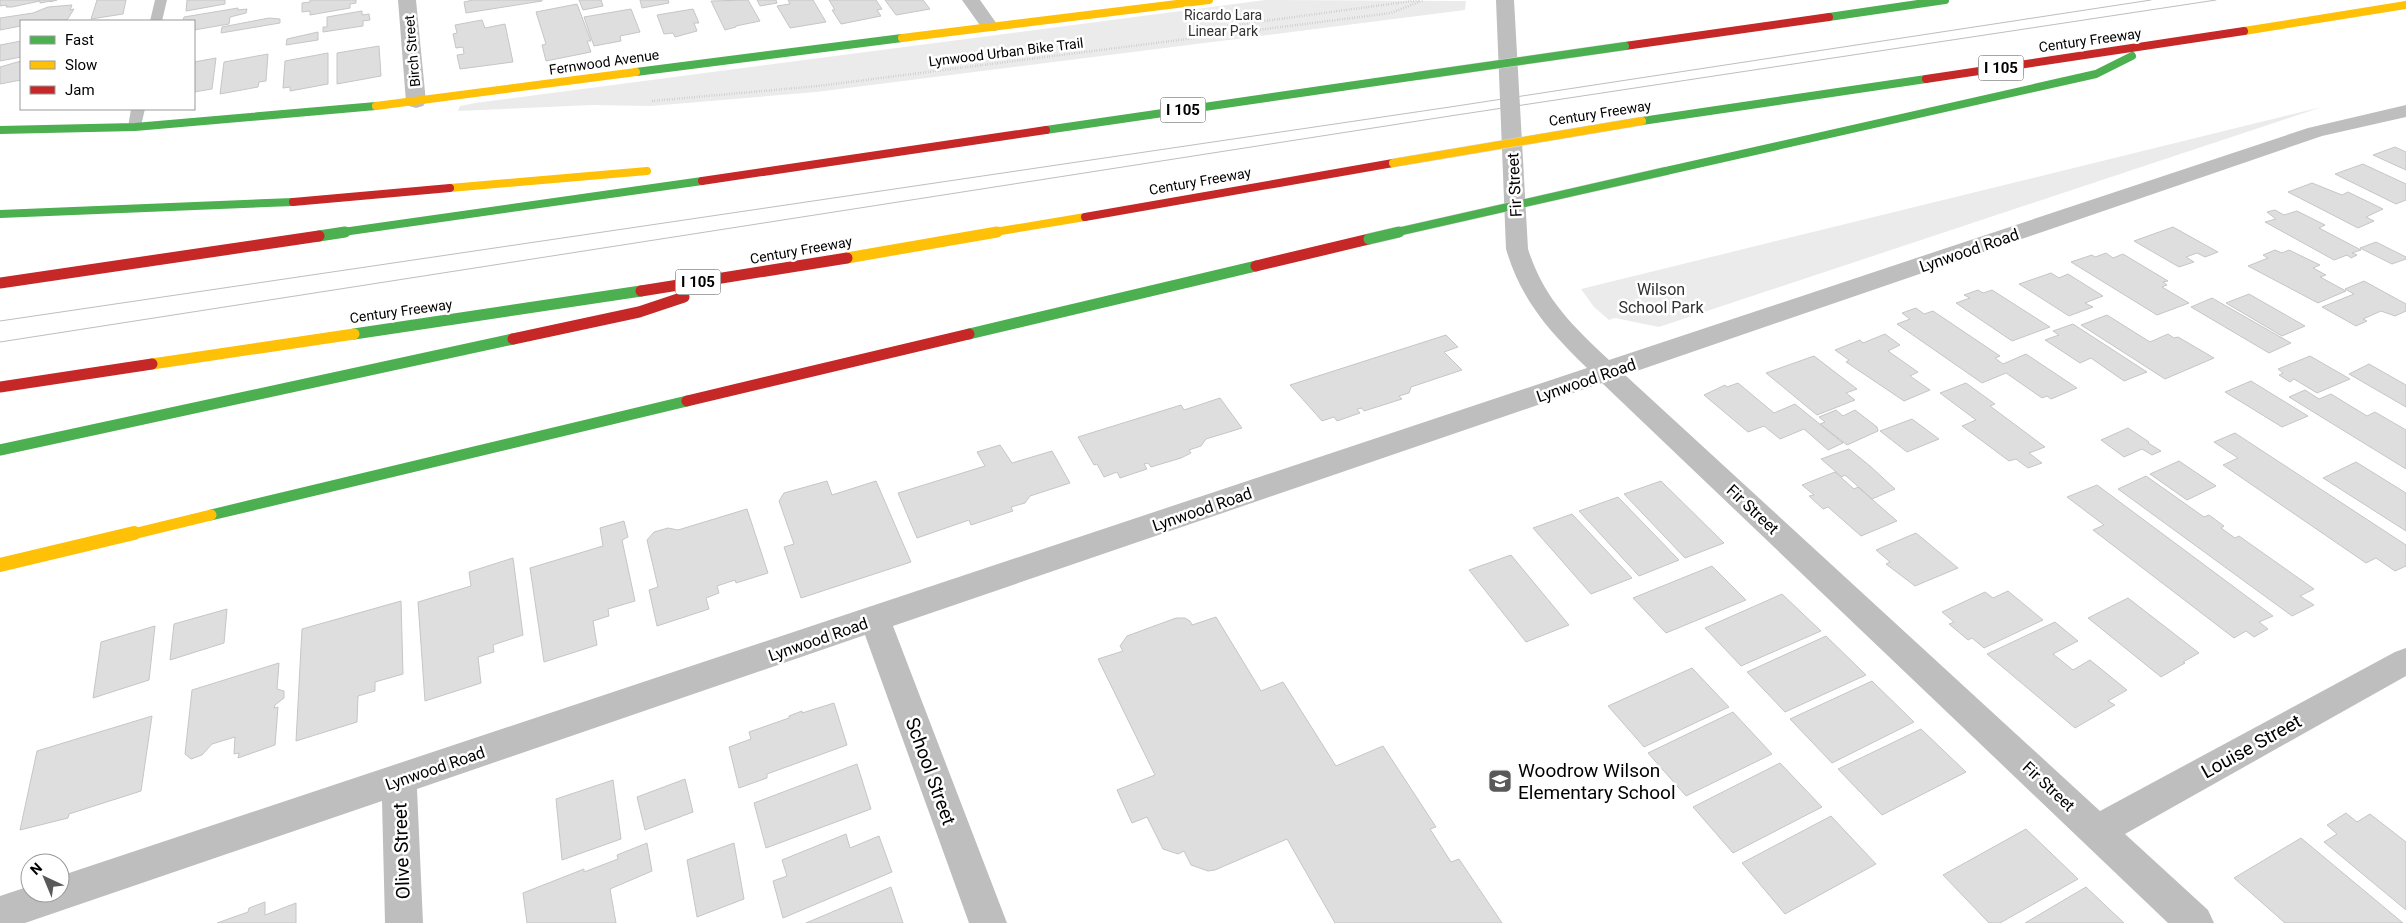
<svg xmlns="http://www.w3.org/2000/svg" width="2406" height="923" font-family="Roboto,sans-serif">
  <rect width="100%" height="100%" fill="#fff"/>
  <!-- green -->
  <path fill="#ebebeb" d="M1265,0L1466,1L1465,10L816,92L651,106L592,105L458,111L460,106L475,103Z
    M2322,107L1659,327L1615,318L1609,320L1594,307L1581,289Z"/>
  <!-- building -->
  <path fill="#dedede" stroke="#c6c6c6" d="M0,0H57L50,2L51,1L40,3V1L12,7H6L7,5L0,6Z
    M97,0H126L123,14L91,19Z
    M187,0H225V4L186,11Z
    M310,0H356V3L350,4V8L310,15V11L302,12V3L310,2Z
    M473,0H542V1L466,13L464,2Z
    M579,0H601L603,6L583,10Z
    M640,0H668L669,3L642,8Z
    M748,0L760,21L736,26V27L725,30L711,1Z
    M757,0H776L777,3L760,6Z
    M788,0H813L826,22L790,28L777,6L790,4Z
    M829,0H876L882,9L877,10L881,16L841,24L832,10H835Z
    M885,0H923L930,9L896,15Z
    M577,4L591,41H587L591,52L546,61L542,45L546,44L536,12Z
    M72,5L70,10L74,9L67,20L21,21V26L0,30V18L33,13L48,7Z
    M238,8V10L247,9L246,13L230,17L229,24L194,30V21H183L184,17Z
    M631,9L640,32L620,36L621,41L594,46L584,17Z
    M693,9L699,23H694L697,31L675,37L673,33L664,34L657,15Z
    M362,11V15L369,14L370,20L363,21V26L323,32V27H327V17Z
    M269,18L280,19V23L221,33L222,27Z
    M482,20L485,28L505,24L513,62L460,69L457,55L464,54L463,47L456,48L453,34L457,33L455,25Z
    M318,32V40L286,45L287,39Z
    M21,41V57L0,61V45Z
    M379,46L381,76L337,84V53Z
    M328,53V84L290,91V87L283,88L285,61Z
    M268,54L266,81L259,82L258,87L220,94L224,62Z
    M216,58L212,89L194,92V62Z
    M21,61V80L0,84V67Z
    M2395,147L2406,152V170L2373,155Z
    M2363,164L2406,184V200L2396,204L2335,174Z
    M2312,183L2342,195L2348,192L2383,209L2366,217L2374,221L2358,228L2288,192Z
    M2275,210L2284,215L2297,211L2325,225L2319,228L2361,250L2352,253L2357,255L2351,258L2347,255L2334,260L2265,222L2276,219L2267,212Z
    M2173,227L2218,252L2205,257L2197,253L2186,257L2194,262L2179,267L2134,241Z
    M2376,242L2406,257V259L2392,264L2360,248Z
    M2275,250L2282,253L2289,250L2320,265L2313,268L2326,275L2320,277L2346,291L2318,303L2248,266L2268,258L2263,255Z
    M2106,253L2113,258L2123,254L2168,281L2163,282L2167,285L2162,287L2189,303L2157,315L2071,262L2092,255L2095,257Z
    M2051,273L2059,278L2068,274L2103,296L2085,303L2093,307L2069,316L2019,284Z
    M2364,281L2406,304V311L2395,316L2381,311L2363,319L2367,321L2356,326L2322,307L2354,294L2345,289Z
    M1978,290L1983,293L1992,290L2050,327L2012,341L1956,303L1970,298L1964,295Z
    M2249,294L2305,326L2282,336L2226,303Z
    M2212,298L2291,343L2269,353L2191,307Z
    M1916,308L1924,314L1933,311L2000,356L1995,358L2003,364L2026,354L2077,388L2051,399L2047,396L2042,398L2006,373L1982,383L1897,324L1910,319L1902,313Z
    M2107,315L2150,342L2168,334L2174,338L2178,337L2214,358L2165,379L2081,325Z
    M2073,324L2147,372L2124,381L2091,358L2080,363L2045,340L2059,335L2053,331Z
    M1885,334L1900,345L1888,351L1918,372L1910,376L1930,390L1904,401L1846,362L1849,360L1835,350L1860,340L1863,343Z
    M1446,335L1458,347L1444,352L1462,370L1411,387L1409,393L1399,396L1402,399L1364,411L1362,408L1357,409L1360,413L1337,421L1334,417L1322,421L1290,385Z
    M1814,356L1857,389L1846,393L1855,400L1817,415L1766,373Z
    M2310,356L2350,379L2317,393L2294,379L2290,382L2279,375L2283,373L2278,369Z
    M2369,364L2406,385V407L2349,374Z
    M2251,381L2308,416L2282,427L2225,392Z
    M1738,383L1774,413L1795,404L1843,443L1828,450L1804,429L1780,439L1764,426L1748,432L1704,395L1725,385L1727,387Z
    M1966,383L1995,404L1990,406L2045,447L2029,453L2042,463L2028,468L2016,459L2009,461L1962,426L1976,420L1940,393Z
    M2305,390L2319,399L2331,394L2367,416L2375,412L2406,430V469L2289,397Z
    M1220,398L1242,428L1206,439L1201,446L1189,450L1191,453L1181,458L1151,467L1148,463L1144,464L1147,469L1120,478L1117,472L1104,477L1097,464L1094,465L1078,437L1181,405L1184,410Z
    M1836,410L1843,416L1855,410L1877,427L1878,431L1847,445L1820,424L1825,422L1819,417Z
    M1912,419L1939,439L1907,452L1880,431Z
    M2128,428L2149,442L2148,443L2161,451L2152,455L2142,449L2124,457L2101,440Z
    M2235,433L2406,545V566L2395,571L2376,558L2366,563L2223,465L2238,458L2214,442Z
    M1000,445L1012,463L1052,451L1070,483L1030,496L1025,503L1011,507L1013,511L971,525L969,520L917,538L898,493L985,466L977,452Z
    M1849,449L1870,466L1895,489L1872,499L1845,475L1842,477L1821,459Z
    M2179,461L2216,486L2187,500L2150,474Z
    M2356,462L2406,493V531L2323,478Z
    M1835,472L1854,489L1858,487L1897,521L1861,536L1828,507L1823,509L1809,496L1814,495L1802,485Z
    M2146,476L2204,517L2209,515L2224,526L2221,528L2235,538L2239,536L2314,589L2300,596L2314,605L2292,616L2118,489Z
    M827,481L832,495L876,481L911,562L801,598L784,547L794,544L779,501L784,493Z
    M1661,481L1724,543L1685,558L1624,494Z
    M2097,485L2273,616L2259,622L2268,629L2254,637L2246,631L2234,638L2093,530L2104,525L2067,497Z
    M1618,497L1679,560L1639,576L1579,511Z
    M747,509L768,573L736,583L735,580L717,586L719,593L706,598L709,609L657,626L649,590L658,587L647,540L654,532L668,528L678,530Z
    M1572,514L1632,578L1591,594L1533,528Z
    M624,521L628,537L622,540L635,601L608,609L609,616L593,621L597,645L544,662L530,568L603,546L600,528Z
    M1916,533L1958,568L1915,586L1886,564L1890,562L1876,550Z
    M1511,555L1569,625L1526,642L1469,570Z
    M513,558L523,635L493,645L494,652L478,657L481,683L425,701L418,602L471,586L469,572Z
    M1712,566L1746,600L1666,633L1633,598Z
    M2008,591L2043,620L1984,648L1972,638L1968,640L1949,624L1954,622L1942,612L1985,592L1993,598Z
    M1782,594L1821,631L1741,666L1705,628Z
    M2128,598L2199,653L2183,662L2185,663L2161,677L2088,618Z
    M401,601L403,674L375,682V691L358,696L357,722L296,741L302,629Z
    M227,609L224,643L170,660L174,624Z
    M1216,617L1261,691L1283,682L1336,766L1383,746L1436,827L1430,829L1451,862L1459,859L1502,923H1335L1287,839L1215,870L1208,871L1191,865L1184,851L1178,854L1163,849L1147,817L1132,823L1117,790L1155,775L1098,659L1123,651L1120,646L1127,636L1176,618H1185L1190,621L1192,625Z
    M2055,622L2078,641L2053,654L2073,670L2090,660L2127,690L2108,701L2115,705L2075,728L1987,654Z
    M155,626L149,680L93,698L101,642Z
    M1826,636L1866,675L1785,712L1747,672Z
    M279,663L277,689L284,691V698L275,705L274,708L278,707L275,745L238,758L239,753L234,754L235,737L212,744L202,755L191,759L185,754L192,690Z
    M1692,668L1729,707L1644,747L1608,706Z
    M1872,681L1914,722L1832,763L1790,719Z
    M834,703L847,745L767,774V778L739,788L729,747L751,739L749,732L789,718V716L802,711V713Z
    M1733,712L1772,754L1686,796L1648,753Z
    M152,716L141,791L69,814L68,818L20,830L37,751Z
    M1921,729L1966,772L1882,815L1838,769Z
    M1780,763L1822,807L1733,853L1693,807Z
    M857,764L871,809L766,848L754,803Z
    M685,779L693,812L645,830L637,797Z
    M613,780L621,839L562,860L556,799Z
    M2346,813L2357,822L2370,814L2406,842V910L2324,842L2337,834L2327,825Z
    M1831,816L1876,864L1785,914L1742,863Z
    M2026,829L2078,879L2000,923H1989L1943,875Z
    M846,834L850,848L879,836L892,872L783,918L773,881L787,876L782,860Z
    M2301,838L2403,923H2285L2234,878Z
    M647,843L652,871L610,889L616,923H527L523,893L584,869V872L618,859L617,855Z
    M734,843L744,899L697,917L687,860Z
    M891,887L903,923H806Z
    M2086,887L2124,923H2025Z
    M265,902V915L296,903V923H217L248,912L249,908Z"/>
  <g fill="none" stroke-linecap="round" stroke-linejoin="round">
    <!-- path -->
    <path stroke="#b9b9b9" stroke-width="2.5" stroke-dasharray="0.5 2" stroke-linecap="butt" d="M1220,27L1420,0
      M652,101L818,86L1391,13L1424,0"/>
    <!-- lane -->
    <path fill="#bebebe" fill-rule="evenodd" d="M155,0H167L162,21H150Z
      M131,109H145L140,130H130L128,127Z"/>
    <!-- street -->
    <path fill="#bebebe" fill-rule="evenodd" d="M398,0H416L426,102L423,106L416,108L409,106L406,102Z
      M962,0H980L999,27L996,31H984Z
      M1496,0H1514L1528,249C1544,299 1572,325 1609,360L2308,128L2406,105V117L2322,136L1625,375L2100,811L2395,652L2406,648V676L2125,834L2208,910L2214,923H2168L1602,383L893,626L1007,923H969L865,635L417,789L423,923H385L382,801L25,923H0V896L30,886V893H60V876L1587,368C1549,331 1521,300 1506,249Z"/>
    <!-- fast-far1 -->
    <path stroke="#4caf50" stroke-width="8" d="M1829,17L1945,0
      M636,72L902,38
      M1642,121L1926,79
      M0,130L135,127L376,106
      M1046,130L1417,76
      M1666,171L2096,74L2132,56
      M0,214L293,202
      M336,233L702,181"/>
    <!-- fast -->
    <path stroke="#4caf50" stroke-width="11" d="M319,236L345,232
      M354,334L641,291
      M969,334L1256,266
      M0,450L513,339
      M211,515L687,401"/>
    <!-- slow-far2 -->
    <path stroke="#ffc107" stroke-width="8" d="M2244,31L2406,5
      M902,38L1209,0
      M376,106L636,72
      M450,188L647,171
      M989,233L1085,217"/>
    <!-- slow-far1 -->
    <path stroke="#ffc107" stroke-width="11" d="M847,258L997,232
      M152,364L354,334
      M129,535L211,515"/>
    <!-- slow -->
    <path stroke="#ffc107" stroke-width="14" d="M0,565L134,533"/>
    <!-- jam-far1 -->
    <path stroke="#c62828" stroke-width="8" d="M1625,46L1829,17
      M1926,79L2244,31
      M702,181L1046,130
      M293,202L450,188
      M1085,217L1393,163"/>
    <!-- jam -->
    <path stroke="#c62828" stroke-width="11" d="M1256,266L1369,239
      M0,283L319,236
      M641,291L847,258
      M513,339L639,312L684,297
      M0,387L152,364
      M687,401L969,334"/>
    <!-- tram -->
    <path stroke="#bebebe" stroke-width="1" d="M0,321L1450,107L2151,0
      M0,342L1450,116L2216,0"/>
    <!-- fast-bridge-far1 casing -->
    <g stroke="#dbdbdb" stroke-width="9" stroke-linecap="butt">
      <path id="fast-bridge-far1" d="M1417,76L1625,46
        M1393,233L1666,171"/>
    </g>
    <!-- fast-bridge casing -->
    <g stroke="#dbdbdb" stroke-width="12" stroke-linecap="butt">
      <path id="fast-bridge" d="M1369,239L1399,232"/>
    </g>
    <!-- slow-bridge casing -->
    <g stroke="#dbdbdb" stroke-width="9" stroke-linecap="butt">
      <path id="slow-bridge" d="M1393,163L1642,121"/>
    </g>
    <!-- fast-bridge-far1 -->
    <use href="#fast-bridge-far1" stroke="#4caf50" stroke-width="8"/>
    <!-- fast-bridge -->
    <use href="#fast-bridge" stroke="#4caf50" stroke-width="11"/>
    <!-- slow-bridge -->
    <use href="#slow-bridge" stroke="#ffc107" stroke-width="8"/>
  </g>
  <!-- icons -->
  <defs>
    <g id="school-square" transform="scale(1.25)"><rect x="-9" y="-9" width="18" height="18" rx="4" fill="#595959" stroke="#fff"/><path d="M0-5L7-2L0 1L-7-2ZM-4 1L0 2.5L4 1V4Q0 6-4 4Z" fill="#fff"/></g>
  </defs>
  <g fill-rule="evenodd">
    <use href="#school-square" x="1500" y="781"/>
  </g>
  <g text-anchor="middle" stroke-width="5" stroke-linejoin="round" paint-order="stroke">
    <!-- far-park labels -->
    <g font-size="14" fill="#313131" stroke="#fff">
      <text x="1223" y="20">Ricardo Lara<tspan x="1223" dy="16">Linear Park</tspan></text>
    </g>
    <!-- far-street labels -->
    <g font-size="14" fill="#000" stroke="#fff">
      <text transform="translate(2090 40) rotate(-8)" y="5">Century Freeway</text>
      <text transform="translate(412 51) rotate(-95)" y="5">Birch Street</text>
      <text transform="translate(1006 52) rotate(-7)" y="5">Lynwood Urban Bike Trail</text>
      <text transform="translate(604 62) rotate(-8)" y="5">Fernwood Avenue</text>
      <text transform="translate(1600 113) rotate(-9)" y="5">Century Freeway</text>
      <text transform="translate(1200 181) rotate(-10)" y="5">Century Freeway</text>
      <text transform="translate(801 250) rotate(-10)" y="5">Century Freeway</text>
      <text transform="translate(401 311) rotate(-8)" y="5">Century Freeway</text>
    </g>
    <!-- shield labels -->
    <g fill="#fff" stroke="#4c4c4c" stroke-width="1">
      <rect x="1978.5" y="55.5" width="45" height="25" rx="4"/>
      <rect x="1160.5" y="97.5" width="45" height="25" rx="4"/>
      <rect x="675.5" y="269.5" width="45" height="25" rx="4"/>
    </g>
    <g font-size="15" font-weight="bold" fill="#000">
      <text x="2001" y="73">I 105</text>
      <text x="1183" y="115">I 105</text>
      <text x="698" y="287">I 105</text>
    </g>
    <!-- street labels -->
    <g font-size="16" fill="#000" stroke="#fff">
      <text transform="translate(1514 185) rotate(-93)" y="6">Fir Street</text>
      <text transform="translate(1969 250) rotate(-19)" y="6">Lynwood Road</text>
      <text transform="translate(1586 380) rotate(-19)" y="6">Lynwood Road</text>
      <text transform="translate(1202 509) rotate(-19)" y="6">Lynwood Road</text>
      <text transform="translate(1753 509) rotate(43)" y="6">Fir Street</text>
      <text transform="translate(818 639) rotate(-19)" y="6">Lynwood Road</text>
      <text transform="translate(435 768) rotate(-19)" y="6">Lynwood Road</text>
      <text transform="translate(2049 786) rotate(43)" y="6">Fir Street</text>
    </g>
    <!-- park labels -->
    <g font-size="16" fill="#313131" stroke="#fff">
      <text x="1661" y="295">Wilson<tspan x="1661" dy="18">School Park</tspan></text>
    </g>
    <!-- near-street labels -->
    <g font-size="19" fill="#000" stroke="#fff">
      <text transform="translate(2251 746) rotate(-29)" y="7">Louise Street</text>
      <text transform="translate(931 771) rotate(70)" y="7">School Street</text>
      <text transform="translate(401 851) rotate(-92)" y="7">Olive Street</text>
    </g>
    <!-- near-poi labels -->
    <g font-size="19" fill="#000" stroke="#fff" text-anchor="start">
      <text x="1518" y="777">Woodrow Wilson<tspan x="1518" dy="22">Elementary School</tspan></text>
    </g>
  </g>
  <!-- legend -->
  <rect x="20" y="20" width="175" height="90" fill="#ffffff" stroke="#999999"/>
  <rect x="30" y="36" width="25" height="8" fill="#4caf50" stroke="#999999"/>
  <text x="65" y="45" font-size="15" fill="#000000">Fast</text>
  <rect x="30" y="61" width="25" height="8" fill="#ffc107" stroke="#999999"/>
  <text x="65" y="70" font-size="15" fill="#000000">Slow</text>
  <rect x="30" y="86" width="25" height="8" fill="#c62828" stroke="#999999"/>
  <text x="65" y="95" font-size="15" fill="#000000">Jam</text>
  <!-- north arrow -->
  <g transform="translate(45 878) rotate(316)"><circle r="24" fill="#ffffff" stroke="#999999"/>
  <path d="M0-4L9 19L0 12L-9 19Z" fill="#595959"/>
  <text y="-8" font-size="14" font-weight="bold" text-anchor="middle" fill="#000000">N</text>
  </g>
</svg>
